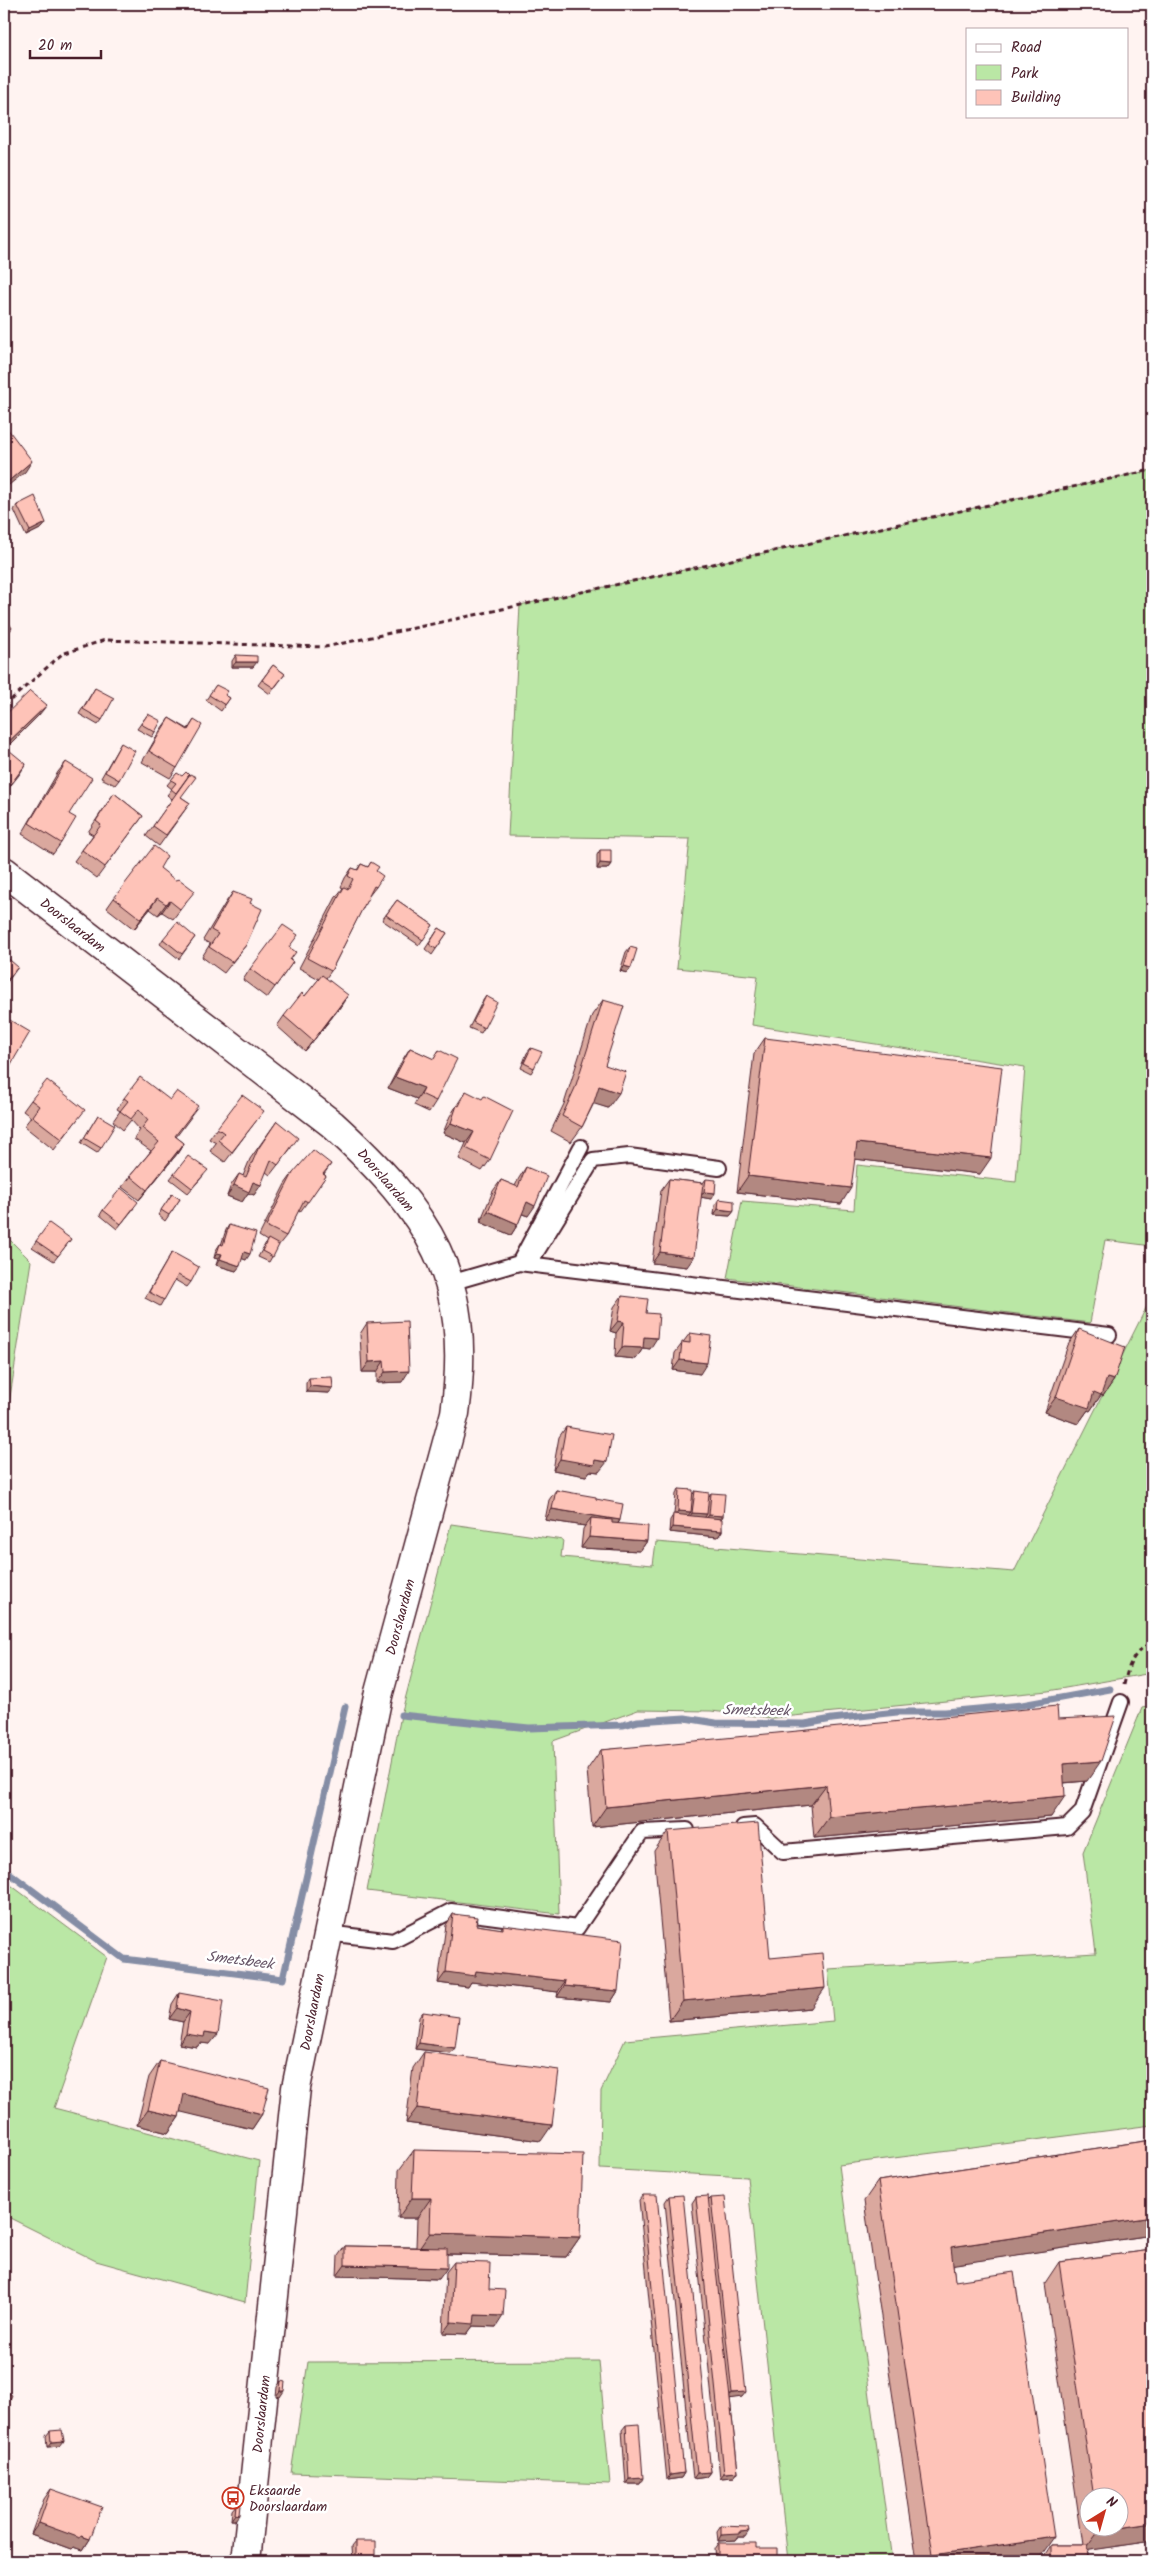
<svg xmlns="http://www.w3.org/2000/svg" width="1156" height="2565" font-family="Kalam,sans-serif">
  <rect width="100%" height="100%" fill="#fff3f1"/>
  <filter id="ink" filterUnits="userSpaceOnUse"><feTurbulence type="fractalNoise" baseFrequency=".02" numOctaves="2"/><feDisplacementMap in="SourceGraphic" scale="10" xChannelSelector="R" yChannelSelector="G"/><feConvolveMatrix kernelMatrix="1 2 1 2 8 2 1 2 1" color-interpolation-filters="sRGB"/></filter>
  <g filter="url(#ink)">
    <!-- green -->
    <path fill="#bae7a5" stroke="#828368" d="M1152,470V1246L1105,1240L1090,1323L727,1278L742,1201L854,1210L857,1165L1016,1182L1025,1067L752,1025L758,976L677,968L690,839L508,836L520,605Z
      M4,1234L31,1261L4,1436Z
      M1152,1296V1673L1048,1691L773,1718L711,1711L638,1710L553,1741L559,1914L367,1891L401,1715L451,1524L563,1540L561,1557L653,1565L656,1542L1014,1572Z
      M1152,1706V2125L839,2165L892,2561H788L747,2177L600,2169L601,2091L625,2040L833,2021L828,1969L1096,1953L1083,1852L1142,1708Z
      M4,1880L107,1957L54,2108L259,2161L245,2302L96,2261L4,2215Z
      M599,2361L610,2484L291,2473L308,2362Z"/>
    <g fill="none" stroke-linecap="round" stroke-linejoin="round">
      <!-- stream -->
      <path stroke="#858da5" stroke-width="7" d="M1150,1683H1152
        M401,1715L529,1728L623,1725L638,1721L685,1718L716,1723L805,1724L832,1719L897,1712H945L1022,1705L1110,1689
        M4,1869L124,1959L283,1979L345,1707"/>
      <!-- service casing -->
      <g stroke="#4a1f2b" stroke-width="18">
        <path id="service" d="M519,1263L581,1147
          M529,1264L593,1160L629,1156L719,1168
          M450,1283L519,1263L1109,1335
          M743,1827L755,1826L783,1852L1067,1827L1082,1812L1121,1702
          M327,1933L393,1941L451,1911L577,1928L642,1832L687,1830"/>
      </g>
      <!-- tertiary casing -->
      <g stroke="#4a1f2b" stroke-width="31">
        <path id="tertiary" d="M4,871L332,1124C428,1212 474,1277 455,1413L378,1696L296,2088L246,2561"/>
      </g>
      <!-- path -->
      <path stroke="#4a1f2b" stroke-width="3" stroke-dasharray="5 4" stroke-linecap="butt" d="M4,706L62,654L105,640L325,647L1152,470
        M1124,1685C1128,1665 1134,1651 1152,1642"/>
      <!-- service -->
      <use href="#service" stroke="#fff" stroke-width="14"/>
      <!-- tertiary -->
      <use href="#tertiary" stroke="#fff" stroke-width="28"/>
    </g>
    <!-- wall -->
    <path fill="#daa89e" stroke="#4a1f2b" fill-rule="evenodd" d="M17,505L46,523L42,528L26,536L14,510Z
      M236,655L253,667H232V661Z
      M273,665L285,674L270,694L258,685Z
      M216,685L225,695L230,698L221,711L206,700Z
      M95,688L102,720L98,725L79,714Z
      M148,714L155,732L152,737L137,729Z
      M169,718L188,729L194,720L177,768L170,778L142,762L161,729Z
      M121,743L119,780L115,785L101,778Z
      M66,762L69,814L61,843L53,854L22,834L58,772Z
      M177,773L181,797L190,803L159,846L146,836L173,798L172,799L167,795L172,789L167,785Z
      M114,793L143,816L97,878L74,861L93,835L88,832Z
      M600,850L611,864L607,869H597V855Z
      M371,862L376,871V887L368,897L331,971L326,978L341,1006L305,1051L277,1026L284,1016L305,996L319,979L299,968L336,897L343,888L341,887L345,878L352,868L357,870L361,864L368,867Z
      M160,868L187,901L173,919L162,912L158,915L150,909L134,929L107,908L114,898Z
      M233,892L250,903L246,945L224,973L202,957L210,944L203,940L226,902Z
      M397,900L433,925L419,945L382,920Z
      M439,928L447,933L432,955L425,949Z
      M195,937L179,959L160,944L163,939Z
      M290,947V960L293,962L267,998L243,980L250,969Z
      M630,947L627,973L620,971L626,952Z
      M486,996L484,1028L481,1033L469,1028L482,1002Z
      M603,1000L605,1065L608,1108L594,1103L582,1127L571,1142L551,1131L564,1104L592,1015Z
      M765,1038L980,1174L855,1159L841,1204L737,1192L754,1054Z
      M410,1048L433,1059L439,1050L436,1101L429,1112L414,1105L417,1099L388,1088L403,1059Z
      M531,1048L534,1068L531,1073L521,1068L527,1053Z
      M466,1091L490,1160L482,1171L459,1159L466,1143L443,1133L450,1116Z
      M124,1098L191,1117L176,1137L184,1143L177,1154L139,1200L122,1187L130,1176L151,1151L134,1139L140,1130L131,1120L123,1130L113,1121L120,1111L117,1109Z
      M31,1100L77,1120L54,1150L24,1126L31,1117L23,1111Z
      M98,1115L101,1148L97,1153L81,1143Z
      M256,1121L225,1162L210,1151L216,1143L209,1139L217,1128Z
      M277,1121L291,1148L270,1175L266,1172L254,1195L248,1193L242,1202L227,1196L231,1185L239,1174L243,1176L250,1159Z
      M331,1164L324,1174L326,1176L300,1212L298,1211L286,1236L278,1246L269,1262L258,1257L267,1241L259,1236L285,1184L293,1173Z
      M526,1167L528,1216L522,1214L518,1224L511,1235L480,1222L493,1191L501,1180L515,1186L519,1178Z
      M174,1174L204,1175L188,1193L170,1179Z
      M669,1179L703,1183L706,1179L715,1193L711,1199L701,1197L687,1267L652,1263L661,1190Z
      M172,1194L180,1199L165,1221L158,1215Z
      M719,1199L734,1211L730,1216L714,1215L715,1205Z
      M134,1208L117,1229L100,1215L103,1210Z
      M229,1225L246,1260L242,1258L236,1271L216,1265L218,1259L214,1258L216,1250L220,1244L221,1245L226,1230Z
      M71,1239L54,1261L32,1247L36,1241Z
      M172,1252L191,1282L187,1287L175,1280L160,1306L145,1298Z
      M622,1296L646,1313L650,1349L643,1348L636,1359L615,1357L616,1333L610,1331L614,1307Z
      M367,1323L402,1382L377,1383V1372H362L360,1334Z
      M1079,1329L1114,1380L1103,1396L1101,1395L1090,1411L1088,1410L1078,1424L1045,1412L1068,1345Z
      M690,1333L700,1374L673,1370L675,1353Z
      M309,1378L329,1393L306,1392V1383Z
      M566,1427L599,1472L590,1471L586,1476L553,1470L559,1437Z
      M679,1489L693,1494L695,1491L709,1496L711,1493L723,1516L721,1519L722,1531L718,1537L669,1532L670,1520L674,1514L676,1494Z
      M556,1490L596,1499L620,1520L618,1524L647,1541L640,1551L581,1548L583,1529L585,1526L545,1520L549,1500Z
      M1058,1719L1087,1781L1064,1783L1051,1817L814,1838L811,1805L592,1827L587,1770L601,1750Z
      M668,1831L770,1958L811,2008L669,2021L654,1851Z
      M453,1914L476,1925L501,1929L503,1925L618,1991L611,2002L557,1997L558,1992L471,1982L468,1987L438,1983L446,1925Z
      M179,1993L210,2044L200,2043L197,2047L179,2044L183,2022L169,2019L172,2004Z
      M423,2012L451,2053L415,2049L419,2017Z
      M424,2052L541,2141L406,2123L413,2068Z
      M160,2061L262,2114L252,2129L180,2111L179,2117L168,2133L137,2125L149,2077Z
      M1152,2140V2235L953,2264L955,2281L1040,2557L1012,2561H917L864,2201L878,2181Z
      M414,2150L580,2237L566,2257L447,2254L439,2279L337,2276L338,2256L345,2246L416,2247L417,2218H398L399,2170Z
      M643,2195L684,2473L681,2478L667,2480L639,2200Z
      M669,2196L711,2472L707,2477L693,2479L665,2202Z
      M696,2197L709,2200L711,2198L742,2397L730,2398L738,2472L734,2477L720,2478L692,2203Z
      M1152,2250V2541L1088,2550V2561H1044V2556L1051,2545H1083L1045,2283L1059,2262ZM1088,2498H1118V2528H1088Z
      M454,2262L489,2289L496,2327L473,2326L467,2334L443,2333L446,2272Z
      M281,2381L280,2397L276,2396L277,2387Z
      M626,2425L640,2484H626L622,2430Z
      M50,2431L60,2446L47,2447L46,2436Z
      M51,2489L90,2539L83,2550L74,2547L72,2549L31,2534L44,2499Z
      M236,2505L235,2520H231L232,2510Z
      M721,2526L745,2537H738L736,2540L718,2541L717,2532Z
      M356,2541L376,2561H353L352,2546Z
      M718,2543L757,2548L777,2557L775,2561H715L714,2549Z"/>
    <!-- shaded-wall -->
    <path fill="#b28881" stroke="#4a1f2b" d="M32,461L25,472L4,489V485Z
      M46,523L42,528L26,536L30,531Z
      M12,628L5,638L4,639V634Z
      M236,662H257L253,667H232Z
      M47,705L39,715L4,750V746Z
      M26,764L19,775L4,794V793Z
      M600,863L611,864L607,869H597Z
      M157,898L150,909L134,929L141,919Z
      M170,901L162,912L158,915L166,904Z
      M624,966L631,968L627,973L620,971Z
      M18,967L11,977L4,986V984Z
      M348,995L341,1006L305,1051L313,1041Z
      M395,1077L424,1088L417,1099L388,1088Z
      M599,1086L619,1093L608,1108L588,1102Z
      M451,1123L474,1132L466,1143L443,1133Z
      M184,1143L177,1154L139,1200L147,1190Z
      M857,1143L991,1158L980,1174L846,1158Z
      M748,1176L851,1188L841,1204L737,1192Z
      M253,1182L261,1185L254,1195L248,1193L242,1202L227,1196L234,1185Z
      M704,1192L715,1193L711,1199L700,1197Z
      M527,1202L535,1206L528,1216L520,1213Z
      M718,1209L734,1211L730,1216L714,1215Z
      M488,1211L518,1224L511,1235L480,1222Z
      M244,1252L250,1254L246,1260L240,1258Z
      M660,1252L694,1257L687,1267L652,1263Z
      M217,1253L222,1254L218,1259L214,1258Z
      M220,1259L240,1266L236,1271L216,1265Z
      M618,1321L624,1322L616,1333L610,1331Z
      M644,1337L657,1338L650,1349L637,1347Z
      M622,1347L643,1348L636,1359L615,1357Z
      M680,1360L707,1363L700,1374L673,1370Z
      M384,1361L377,1372H362L369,1362Z
      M409,1371L402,1382L377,1383L385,1372Z
      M1107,1378L1114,1380L1103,1396L1101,1395L1090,1411L1088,1410L1078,1424L1045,1412L1056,1397L1094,1392Z
      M310,1386L333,1388L329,1393L306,1392Z
      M560,1459L595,1460L607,1462L599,1472L590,1471L586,1476L553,1470Z
      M552,1509L620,1520L613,1531L591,1518L585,1526L545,1520Z
      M678,1511L691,1512L687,1517L674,1516Z
      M692,1513L707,1514L703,1520L689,1518Z
      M709,1515L723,1516L719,1522L705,1520Z
      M672,1527L722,1531L718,1537L669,1532Z
      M589,1537L647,1541L640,1551L581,1548Z
      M1101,1761L1087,1781L1048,1784L1063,1764Z
      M826,1785L811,1805L592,1827L606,1807Z
      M1065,1796L1051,1817L814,1838L829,1817Z
      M476,1971L565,1981L558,1992L471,1982L468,1987L438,1983L446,1972Z
      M564,1986L618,1991L611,2002L557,1997Z
      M825,1988L811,2008L669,2021L683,2001Z
      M177,2008L190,2012L183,2022L169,2019Z
      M205,2032L218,2034L210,2044L200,2043L197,2047L179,2044L186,2034Z
      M419,2043L455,2048L451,2053L415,2049Z
      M184,2094L262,2114L252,2129L173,2110Z
      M417,2108L552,2125L541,2141L406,2123Z
      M148,2110L179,2117L168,2133L137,2125Z
      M412,2198H431L417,2218H398Z
      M1152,2217V2235L936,2267L951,2247Z
      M430,2233L580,2237L566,2257L416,2253Z
      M345,2265L447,2268L439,2279L337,2276Z
      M475,2315L503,2316L496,2327L473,2326L467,2334L443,2333L451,2322Z
      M280,2391H284L280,2397L276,2396Z
      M746,2392L742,2397L728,2399L732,2393Z
      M64,2441L60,2446L47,2447L51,2442Z
      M711,2472L707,2477L693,2479L697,2473Z
      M738,2472L734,2477L720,2478L724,2473Z
      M684,2473L681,2478L667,2480L670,2475Z
      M643,2478L640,2484H626L629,2479Z
      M235,2514L239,2515L235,2520H231Z
      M39,2523L81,2536L90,2539L83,2550L74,2547L72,2549L31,2534Z
      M1152,2523V2541L1084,2551L1099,2531Z
      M749,2531L745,2537H738L736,2540L718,2541L721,2535L740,2532Z
      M1054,2537L1040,2557L1012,2561H929L933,2555Z
      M777,2557L775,2561H716L718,2558Z"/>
    <!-- building -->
    <path fill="#fec3b8" stroke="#4a1f2b" d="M7,428L32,461L4,485V431Z
      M35,496L46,523L30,531L17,505Z
      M4,615L12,628L4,634Z
      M236,655L257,656V662H236Z
      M273,665L285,674L274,688L262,680Z
      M216,685L228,691L225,695L230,698L225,705L209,695Z
      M95,688L114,698L102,720L83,709Z
      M30,691L47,705L4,746L26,764L4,793V716Z
      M148,714L161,721L155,732L141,724Z
      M169,718L188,730L194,720L202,725L177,768L149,751Z
      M121,743L135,751L119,780L105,772Z
      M66,762L92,778L69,814L76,818L61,843L29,823Z
      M186,772L189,775L176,793L171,789L176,783L171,780L177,773L182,776Z
      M190,774L196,777L181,797L190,803L166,835L153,826Z
      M114,793L143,816L105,867L82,850L101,825L96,821Z
      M154,846L167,856L160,868L175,880L179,879L195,891L180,909L170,901L166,904L157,898L141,919L114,898Z
      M600,850H611V864L600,863Z
      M371,862L379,867L376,871L383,876L376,887L374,886L331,971L307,958L344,887L348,889L353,879L348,876L352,868L358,870L361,864L368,867Z
      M233,892L252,899L250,903L262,909L246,945L232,962L209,947L218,934L211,930Z
      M397,900L433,925L423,940L386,915Z
      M177,922L195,937L182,954L163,939Z
      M283,925L298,935L289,947L296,952L290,960L293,962L275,987L250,969Z
      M439,928L447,933L436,949L429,944Z
      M630,947L637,949L631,968L624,966Z
      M4,955L18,967L4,984Z
      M322,975L348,995L313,1041L284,1016L302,993L305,996Z
      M486,996L497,1002L484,1028L473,1022Z
      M603,1000L624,1006L605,1065L626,1072L619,1093L599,1086L594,1102L582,1127L562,1116L575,1088Z
      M8,1019L30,1032L4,1076V1026Z
      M765,1038L1002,1067L991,1158L857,1143L851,1188L748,1176Z
      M410,1048L434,1059L439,1050L457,1059L436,1101L421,1094L424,1088L395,1077Z
      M531,1048L542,1052L534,1068L524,1063Z
      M140,1077L170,1100L177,1091L198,1106L175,1136L184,1143L147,1190L130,1176L159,1142L142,1128L148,1120L139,1109L131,1119L120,1111L128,1101L124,1098Z
      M47,1080L85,1110L62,1139L32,1116L39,1106L31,1100Z
      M466,1091L482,1099L484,1096L513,1111L490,1160L466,1148L474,1132L451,1123L457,1105L459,1106Z
      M242,1095L264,1111L232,1152L218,1140L224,1133L217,1128Z
      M98,1115L115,1125L101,1148L84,1138Z
      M277,1121L298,1138L278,1165L271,1160L261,1185L253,1182L249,1192L234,1185L239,1174L246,1177L258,1149Z
      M313,1150L331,1164L323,1174L326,1176L308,1202L304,1200L286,1236L266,1226L293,1173Z
      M188,1156L208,1170L192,1188L174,1174Z
      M526,1167L547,1176L535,1206L527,1202L518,1224L488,1211L501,1180L518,1187Z
      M669,1179L703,1183L694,1257L660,1252Z
      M706,1179L716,1180L715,1193L704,1192Z
      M121,1188L138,1202L121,1224L103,1210Z
      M172,1194L180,1199L169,1215L161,1210Z
      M719,1199L734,1201V1211L718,1209Z
      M49,1223L71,1239L58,1256L36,1241Z
      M229,1225L256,1233L250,1254L244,1252L240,1266L220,1259L222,1254L217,1253L220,1244L223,1245Z
      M268,1239L279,1245L273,1257L262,1251Z
      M172,1252L199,1267L191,1282L178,1275L164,1300L149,1292Z
      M622,1296L648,1299L646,1313L659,1314L657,1338L644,1337L643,1348L622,1347L624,1322L618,1321Z
      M407,1321L409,1371L385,1372L384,1361L369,1362L367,1323Z
      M1079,1329L1125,1347L1114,1380L1107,1378L1101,1395L1094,1392L1089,1408L1056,1397Z
      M690,1333L711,1336L707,1363L680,1360L682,1342L690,1343Z
      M332,1377L333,1388L310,1386L309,1378Z
      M566,1427L612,1435L607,1462L595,1460L594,1465L560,1459Z
      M679,1489L693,1490L691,1512L678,1511Z
      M556,1490L596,1497V1499L623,1504L620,1520L552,1509Z
      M695,1491L709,1493L707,1514L692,1513Z
      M711,1493L725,1494L723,1516L709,1515Z
      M673,1514L722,1519V1531L672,1527Z
      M591,1518L612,1520V1523L648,1526L647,1541L589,1537Z
      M1057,1706L1058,1719L1116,1716L1101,1761L1063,1764L1065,1796L829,1817L826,1785L606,1807L601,1750Z
      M758,1823L770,1958L822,1953L825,1988L683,2001L668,1831Z
      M453,1914L477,1917L476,1925L503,1929V1925L623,1940L618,1991L564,1986L565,1981L476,1971L475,1976L446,1972Z
      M179,1993L223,2001L218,2034L205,2032L204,2037L186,2034L190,2012L177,2008Z
      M423,2012L459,2017L455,2048L419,2043Z
      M424,2052L559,2070L552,2125L417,2108Z
      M160,2061L269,2088L262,2114L184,2094L179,2117L148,2110Z
      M1152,2140V2217L951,2247L955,2281L1014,2272L1054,2537L933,2555L878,2181Z
      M414,2150L583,2154L580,2237L430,2233L431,2198H412Z
      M643,2195H657L684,2473L670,2475Z
      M683,2195L711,2472L697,2473L669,2196Z
      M708,2196L738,2472L724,2473L696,2197Z
      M725,2197L746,2392L732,2393L711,2198Z
      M345,2246L447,2248V2268L345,2265Z
      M1152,2250V2523L1099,2531L1098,2528H1118V2498H1094L1059,2262Z
      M454,2262L490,2263L489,2289L505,2290L503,2316L475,2315L474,2324L451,2322Z
      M281,2381L285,2382L284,2391H280Z
      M4,2391L12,2395L4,2413Z
      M639,2424L643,2478L629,2479L626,2425Z
      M62,2430L64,2441L51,2442L50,2431Z
      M51,2489L102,2507L90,2539L81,2536L80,2538L39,2523Z
      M236,2505H240L239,2515L235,2514Z
      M721,2526L748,2527L749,2531L740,2532V2534L721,2535Z
      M356,2541H376V2561H356Z
      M718,2543H757V2548H777V2557L718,2558Z
      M1051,2545H1087L1088,2561H1051Z
      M131,2557L151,2560V2561H130Z"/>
  </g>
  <!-- icons -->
  <defs>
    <g id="bus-ring" transform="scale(1.125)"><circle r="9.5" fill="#fff" stroke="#c8321e" stroke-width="1.5"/><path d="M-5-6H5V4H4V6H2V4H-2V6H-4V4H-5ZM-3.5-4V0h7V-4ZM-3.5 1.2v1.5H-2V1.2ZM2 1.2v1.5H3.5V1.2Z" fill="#c8321e"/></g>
  </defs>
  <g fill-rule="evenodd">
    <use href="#bus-ring" x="233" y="2498"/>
  </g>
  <g text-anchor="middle" stroke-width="5" stroke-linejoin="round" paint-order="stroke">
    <!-- street labels -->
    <g font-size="14" fill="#4a1f2b" stroke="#fff">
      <text transform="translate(73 925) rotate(38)" y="5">Doorslaardam</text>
      <text transform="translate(386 1180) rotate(49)" y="5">Doorslaardam</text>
      <text transform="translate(400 1617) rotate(-75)" y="5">Doorslaardam</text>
      <text transform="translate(312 2012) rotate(-79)" y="5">Doorslaardam</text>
      <text transform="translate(261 2414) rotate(-84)" y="5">Doorslaardam</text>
    </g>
    <!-- poi labels -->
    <g font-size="14" fill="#4a1f2b" stroke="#fff" text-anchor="start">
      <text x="249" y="2495">Eksaarde<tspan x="249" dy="16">Doorslaardam</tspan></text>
    </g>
    <!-- water labels -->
    <g font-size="15" font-style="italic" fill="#675668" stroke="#fff">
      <text transform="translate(756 1710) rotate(1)" y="5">Smetsbeek</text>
      <text transform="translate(240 1960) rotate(7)" y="5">Smetsbeek</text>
    </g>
  </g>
  <!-- margin -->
  <rect width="1156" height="2565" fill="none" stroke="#fff" stroke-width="20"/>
  <rect x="10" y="10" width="1136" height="2545" fill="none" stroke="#4a1f2b" stroke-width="2" filter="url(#ink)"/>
  <!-- legend -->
  <rect x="966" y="28" width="162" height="90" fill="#ffffff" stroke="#b7a5aa"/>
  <rect x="976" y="44" width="25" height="8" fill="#ffffff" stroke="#b7a5aa"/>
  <text x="1011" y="52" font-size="15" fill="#4a1f2b">Road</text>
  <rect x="976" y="65" width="25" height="15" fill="#bae7a5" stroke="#b7a5aa"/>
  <text x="1011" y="78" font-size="15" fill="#4a1f2b">Park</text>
  <rect x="976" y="90" width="25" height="15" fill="#fec3b8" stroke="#b7a5aa"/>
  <text x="1011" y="102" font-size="15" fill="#4a1f2b">Building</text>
  <!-- north arrow -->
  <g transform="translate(1104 2512) rotate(37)"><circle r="24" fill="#ffffff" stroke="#b7a5aa"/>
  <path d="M0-4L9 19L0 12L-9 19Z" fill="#c8321e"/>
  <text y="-8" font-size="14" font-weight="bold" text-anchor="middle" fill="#4a1f2b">N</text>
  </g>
  <!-- scale -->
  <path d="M30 50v8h71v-8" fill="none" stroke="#4a1f2b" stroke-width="2.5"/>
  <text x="38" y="50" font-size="15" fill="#4a1f2b" stroke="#ffffff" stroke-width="4" paint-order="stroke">20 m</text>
</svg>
